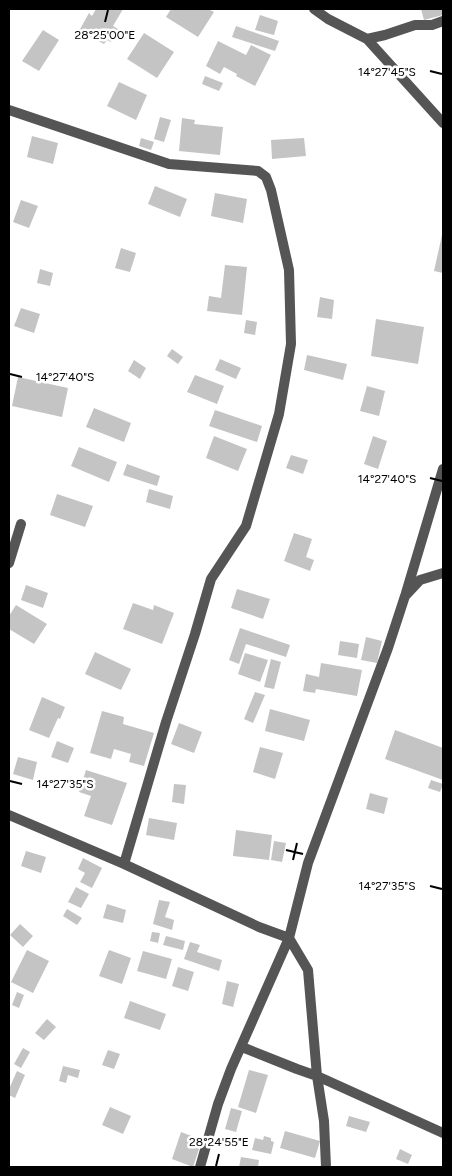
<svg xmlns="http://www.w3.org/2000/svg" width="452" height="1176" font-family="Figtree,sans-serif">
  <rect width="100%" height="100%" fill="#fff"/>
  <!-- building -->
  <path fill="#c4c4c4" d="M96,9H123L113,26L118,29L111,42L107,40L104,44L79,31L89,13L92,16Z
    M171,9H208L214,12L198,37L166,17Z
    M421,9H443V15L424,20Z
    M260,15L278,21L274,35L255,30Z
    M236,26L279,41L275,51L232,37Z
    M43,30L59,40L39,71L22,61Z
    M144,33L174,52L157,78L127,59Z
    M218,41L246,55L251,45L271,55L255,86L236,76L237,74L224,67L220,74L206,66Z
    M205,76L223,83L219,91L202,84Z
    M119,82L147,95L136,120L107,106Z
    M160,117L171,120L164,142L154,139Z
    M182,118L195,120L194,124L223,127L220,155L179,151Z
    M32,136L58,143L53,164L27,157Z
    M141,138L154,142L151,150L139,146Z
    M304,138L306,156L272,159L271,140Z
    M155,186L187,199L180,217L148,204Z
    M215,193L247,199L243,223L211,216Z
    M21,200L38,206L29,228L13,222Z
    M442,235L443,236V273L434,271Z
    M121,248L136,253L130,272L115,268Z
    M225,265L247,267L242,315L207,311L209,296L221,298Z
    M40,269L53,273L50,286L37,283Z
    M320,297L334,300L332,319L317,317Z
    M21,308L40,314L34,333L14,326Z
    M376,319L424,327L418,364L371,356Z
    M246,320L257,322L255,335L244,333Z
    M172,349L183,357L178,364L167,356Z
    M307,355L347,364L343,380L304,370Z
    M220,359L241,368L236,379L215,370Z
    M134,360L146,368L140,379L128,371Z
    M195,375L224,386L217,404L187,392Z
    M18,377L68,388L62,417L12,406Z
    M367,386L385,391L379,416L360,411Z
    M94,408L131,423L124,442L86,427Z
    M215,410L262,426L257,442L209,426Z
    M214,436L247,449L238,471L206,458Z
    M373,436L387,441L378,469L364,464Z
    M79,447L117,462L109,482L71,466Z
    M291,455L308,460L303,474L286,468Z
    M127,464L160,476L157,486L123,475Z
    M149,489L173,496L170,509L146,502Z
    M57,494L93,506L85,527L50,515Z
    M294,533L312,539L306,557L314,560L310,571L284,561Z
    M26,585L48,593L43,608L21,600Z
    M237,589L270,599L263,619L231,608Z
    M133,603L153,610L154,605L174,613L162,644L123,629Z
    M16,605L47,624L34,644L9,629V616Z
    M240,628L290,645L286,657L246,644L239,664L229,660Z
    M366,637L382,641L377,663L361,660Z
    M340,641L359,644L357,658L338,655Z
    M95,652L131,669L121,690L85,674Z
    M245,653L268,660L260,682L238,674Z
    M271,659L281,662L274,689L264,687Z
    M321,663L362,670L357,696L316,689L315,693L303,691L306,674L319,677Z
    M255,692L265,695L253,723L244,719Z
    M42,697L65,707L60,719L58,718L49,738L29,730Z
    M270,709L310,720L304,741L265,731Z
    M102,711L124,717L123,724L154,733L144,766L129,762L131,754L114,749L111,759L90,753Z
    M179,723L202,732L194,753L171,744Z
    M395,730L443,748V780L385,759Z
    M57,741L74,748L68,763L51,757Z
    M260,747L283,753L275,779L253,772Z
    M18,757L37,762L33,780L13,774Z
    M86,770L127,783L112,825L84,816L91,796L79,792Z
    M431,780L443,784L440,792L428,788Z
    M174,784L186,785L184,804L172,802Z
    M370,793L388,798L384,814L366,809Z
    M149,818L177,823L174,840L146,835Z
    M236,830L272,835L269,860L233,856Z
    M274,841L286,843L282,862L271,860Z
    M26,851L46,857L41,873L21,866Z
    M83,858L102,868L92,888L80,882L85,873L78,869Z
    M76,887L89,894L81,908L68,902Z
    M159,900L170,902L165,917L174,920L172,930L153,924Z
    M107,904L126,910L123,923L103,918Z
    M67,909L82,918L77,925L63,916Z
    M20,924L33,936L23,947L10,935Z
    M152,932L160,933L158,943L150,941Z
    M166,936L185,941L183,950L163,945Z
    M190,942L200,945L197,952L222,960L219,971L184,959Z
    M27,950L49,961L33,993L11,982Z
    M109,950L131,958L122,984L99,976Z
    M143,951L172,959L166,979L137,971Z
    M178,967L194,972L188,991L172,986Z
    M227,981L239,984L233,1007L222,1004Z
    M17,992L24,995L19,1008L12,1005Z
    M130,1001L166,1014L160,1030L124,1018Z
    M47,1019L56,1027L44,1040L35,1033Z
    M23,1048L30,1052L21,1068L14,1064Z
    M108,1050L120,1054L114,1069L102,1065Z
    M63,1066L80,1070L78,1078L68,1075L66,1083L59,1081Z
    M249,1070L268,1075L256,1113L238,1107Z
    M17,1071L25,1075L15,1098L9,1095V1089Z
    M110,1107L131,1116L123,1134L102,1125Z
    M231,1108L242,1111L236,1132L225,1129Z
    M349,1116L370,1122L366,1132L346,1126Z
    M285,1131L320,1141L315,1158L280,1148Z
    M181,1132L202,1140L193,1167L172,1159Z
    M264,1136L271,1138V1141L274,1142L271,1154L252,1150L255,1138L263,1140Z
    M400,1149L412,1155L408,1164L396,1159Z
    M241,1157L259,1160L258,1167H239Z"/>
  <g fill="none" stroke-linecap="round" stroke-linejoin="round">
    <!-- minor -->
    <path stroke="#555" stroke-width="10" d="M314,9L328,19L367,39L443,123
      M367,39L385,35L415,25H432L443,21
      M9,110L169,164L258,171L266,177L271,190L289,270L291,344L279,414L246,526L211,579L195,634L166,722L124,864
      M9,563L21,524
      M406,593L443,469
      M9,815L124,864L259,927L289,938L308,863L388,648L405,596L420,580L443,573
      M289,938L308,970L317,1076L324,1121L326,1167
      M242,1047L297,1069L317,1076L443,1133
      M200,1167L218,1104L231,1069L289,938"/>
  </g>
  <!-- ticks -->
  <path fill="none" stroke="#000" stroke-width="2" d="M105,22L108,10M430,71L442,74M10,374L22,377M430,478L442,481M10,781L22,784M286,850L303,854M293,860L297,843M430,886L442,889M216,1166L219,1154"/>
  <g font-size="12" text-anchor="middle" fill="#000" stroke="#fff" stroke-width="5" stroke-linejoin="round" paint-order="stroke">
    <text x="105" y="39">28°25'00"E</text>
    <text x="387" y="76">14°27'45"S</text>
    <text x="65" y="381">14°27'40"S</text>
    <text x="387" y="483">14°27'40"S</text>
    <text x="65" y="788">14°27'35"S</text>
    <text x="387" y="890">14°27'35"S</text>
    <text x="219" y="1146">28°24'55"E</text>
  </g>
  <!-- border -->
  <rect width="452" height="1176" fill="none" stroke="#000000" stroke-width="20"/>
</svg>
